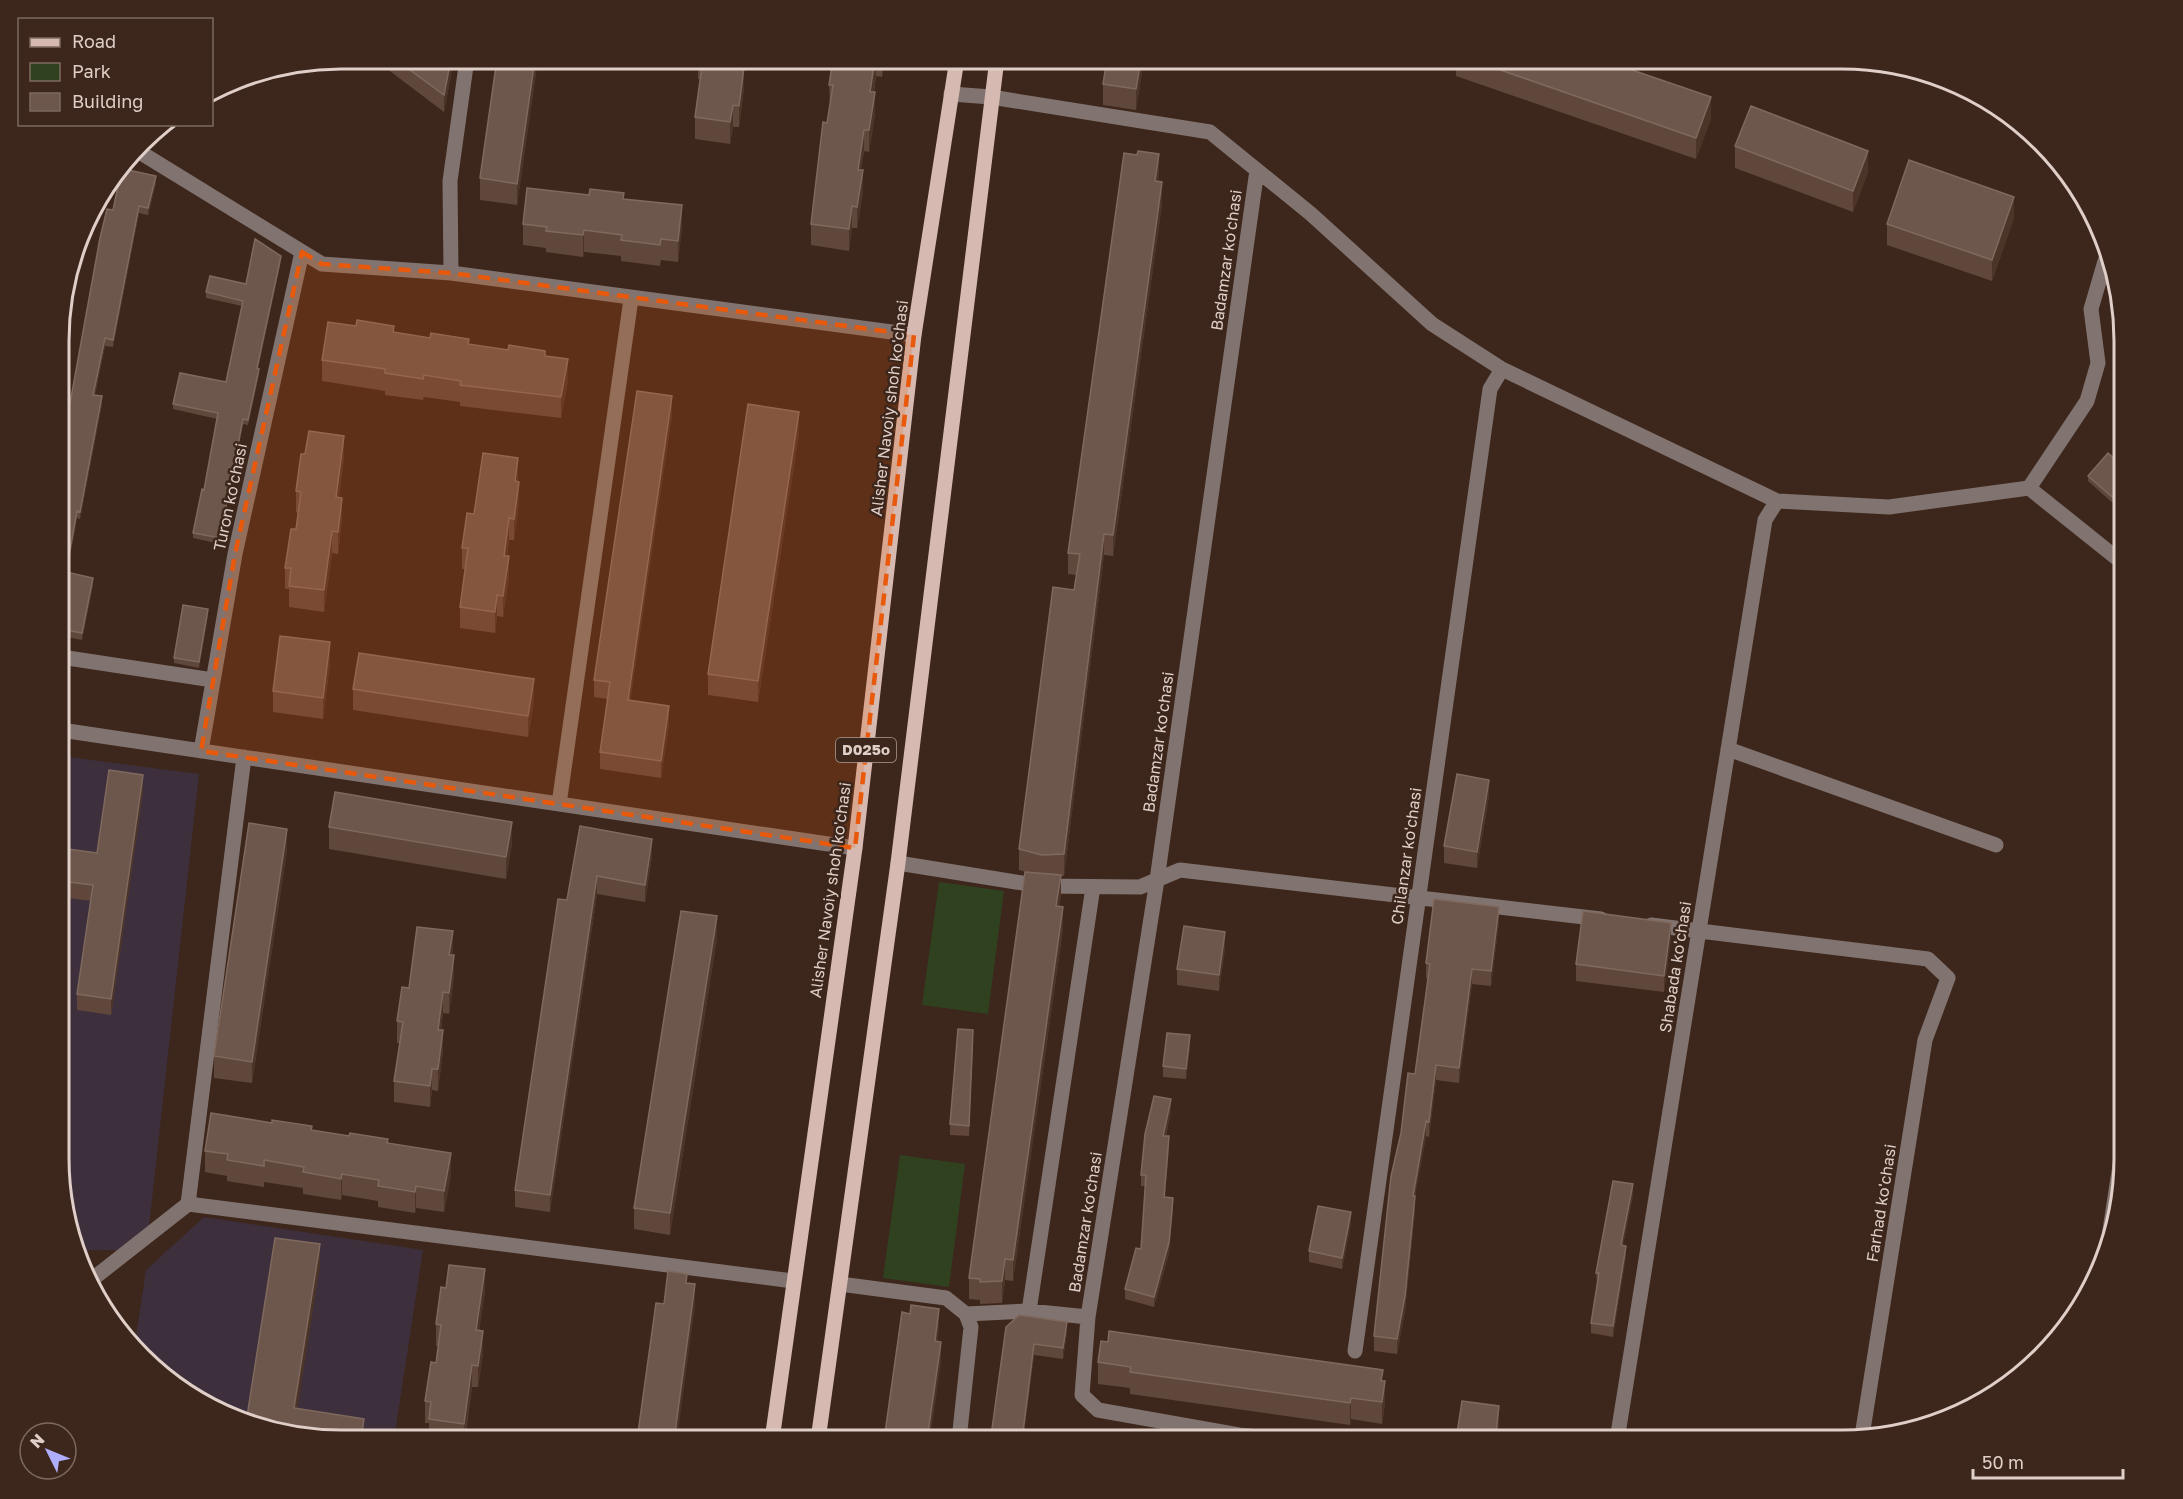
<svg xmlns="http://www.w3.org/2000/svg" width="2183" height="1499" font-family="'Golos Text',sans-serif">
  <rect width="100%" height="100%" fill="#3d261b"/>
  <!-- education -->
  <path fill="#3d2f3b" d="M61,756L199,774L149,1227L118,1250H89L82,1256L61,1194Z
    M204,1217L423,1250L394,1440H323L250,1425L169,1382L135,1343L146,1270Z"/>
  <!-- green -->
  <path fill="#304120" d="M939,882L1004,891L988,1014L922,1005Z
    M900,1155L965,1164L949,1287L883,1278Z"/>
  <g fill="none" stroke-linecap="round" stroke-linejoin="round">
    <!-- minor -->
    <path stroke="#81736f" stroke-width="15" d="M951,94L991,97L1210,132L1311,214L1432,324L1502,369L1777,501L1889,507L2029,488L2124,564
      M138,151L322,264L451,273L914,335
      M1257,170L1157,880L1088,1317L1082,1395L1098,1410L1239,1435L1293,1440
      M451,273L450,181L467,59
      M2029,488L2087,401L2098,363L2091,309L2105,261
      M61,657L213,680
      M61,730L855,848
      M1728,749L1996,845
      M201,751L235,554L302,252
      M559,804L631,299
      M898,863L1041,886L1140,887L1180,870L1601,919
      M1651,925L1928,959L1948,978L1925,1040L1862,1436
      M188,1204L244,757
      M2106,1256L2124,1139
      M90,1281L188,1204L793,1281
      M840,1284L946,1298L966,1314L971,1327L959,1440
      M1029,1311L1093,887
      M966,1314L1029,1311L1088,1317
      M1355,1351L1490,389L1502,369
      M1617,1440L1765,520L1777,501"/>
    <!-- major -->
    <path stroke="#d6bab2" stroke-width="15" d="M1904,68L1954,85
      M772,1440L855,848L914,335L957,59
      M818,1440L898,863L997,59"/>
  </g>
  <!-- wall -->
  <path fill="#60473c" d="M374,59H454L444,112Z
    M497,59H538L517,205L480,200V178Z
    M698,59H743L742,66L744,88L739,127H733L730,144L695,139V117L701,79H698Z
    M833,59H885L882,77L876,76L874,92L875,114L869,152L864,151L861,170L863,192L857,228H852L849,251L811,245V224L830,106L829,85Z
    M1107,59H1144L1136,110L1103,105V84Z
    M1456,59H1600L1711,119L1696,159L1456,76Z
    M1735,146L1868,172L1853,212L1735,168Z
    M1159,175L1158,182L1162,204L1113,556L1104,555L1064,876H1061V896L1059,907L1063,929L1013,1281L1005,1280L1002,1303L980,1304V1300L969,1299V1278L1026,872L1019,870V849L1074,590L1076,575L1068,574V553Z
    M156,183L148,215L139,213L113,347L105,346L95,395L102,404L80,519L77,518L67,573L93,585L82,640L61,636V453L113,210Z
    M589,195L624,199L682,227L678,262L661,260L660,266L621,261V256L584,252L583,257L546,252V248L523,245V224Z
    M2014,218L1992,281L1887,245V224Z
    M281,261L258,369L259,374L248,425L243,424L220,544L193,538V533L204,490L217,419L173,409V404L226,382L242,306L206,298V292L246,284Z
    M394,332L545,356L568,381L561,418L460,406V402L424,397L423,400L385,395V391L322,381V360Z
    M672,414L630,701L669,724L661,778L600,769V752L608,699L594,697V680Z
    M799,433L758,702L708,695V674Z
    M344,457L339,497L342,519L338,554L332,553L324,612L289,607V589H285V568L296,529L298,513L296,512V491Z
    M2124,467V513L2088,481V476Z
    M518,479L519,503L514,540H509L507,556L509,578L503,617L497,616L495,633L460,628V607L465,569H462V548L474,514Z
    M208,615L199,668L174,663V658Z
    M330,664L323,719L273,712V691Z
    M353,689L534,701L528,737L353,710Z
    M143,791L111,1015L77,1010V994L91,901L61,897V848L97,853Z
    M1489,796L1477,868L1444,863V846Z
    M580,826L652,856L645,902L597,894L550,1212L515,1207V1190Z
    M329,827L512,843L506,879L329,849Z
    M287,850L252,1083L214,1078V1056Z
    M1499,922L1491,986L1472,984L1459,1083L1436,1080L1429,1137L1426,1136L1415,1196V1211L1405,1311L1397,1354L1374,1351V1336L1415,1074L1428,979L1426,978V963Z
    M717,938L670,1235L634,1229V1208Z
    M1671,939L1664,992L1576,981V964Z
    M1225,948L1219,991L1177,985V969Z
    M452,955L454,977L449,1014L443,1013L441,1030L443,1051L438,1091L432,1090L430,1107L394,1102V1081L400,1043H397V1021L409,988Z
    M973,1041L969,1136L950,1135V1124Z
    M1190,1046L1186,1079L1163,1077V1066Z
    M1171,1110L1166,1136L1169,1147L1165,1197L1173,1209L1169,1253L1154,1307L1125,1299V1289L1141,1249L1146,1186H1141V1175Z
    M312,1130L388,1143L451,1175L444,1212L416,1208L415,1213L378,1207V1201L342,1195L341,1200L303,1194V1188L264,1182V1187L227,1181V1176L205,1172V1151Z
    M1633,1195L1623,1245L1626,1256L1613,1337L1591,1333V1323L1597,1284L1596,1273Z
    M1351,1223L1342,1269L1309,1262V1251Z
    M485,1291L479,1331L483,1353L478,1387H472L465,1440H429V1423H425V1401L436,1363L438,1346H436V1324Z
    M1006,1327L1067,1332L1063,1359L1034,1355L1023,1440H991Z
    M1098,1362L1383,1381L1385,1402L1382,1424L1351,1419L1350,1425L1130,1394V1388L1098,1384Z"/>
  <!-- shaded-wall -->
  <path fill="#4c3428" d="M451,59H454L444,112V95Z
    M535,59H538L517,205V184Z
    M740,59H743L739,87V66Z
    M875,59L876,76L870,113V92Z
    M882,59H885L882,77Z
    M1141,59H1144L1136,110V89Z
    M744,67V88L739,127V106Z
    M875,92V114L869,152V130Z
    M1711,97V119L1696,159V138Z
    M733,105V127L730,144V122Z
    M864,130V151L858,191V170Z
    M1868,151V172L1853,212V191Z
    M1159,154V175L1155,203V181Z
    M863,170V192L857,228V207Z
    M156,176V183L148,215V208Z
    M1162,182V204L1113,556V535Z
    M2014,197V218L1992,281V260Z
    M682,205V227L678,262V241Z
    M139,206V213L113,347V340Z
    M852,206V228L849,251V229Z
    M584,230V252L583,257V235Z
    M281,256V261L257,374V368Z
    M105,338V346L93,402V395Z
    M568,359V381L561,418V397Z
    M259,369V374L248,425V420Z
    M102,396V404L80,519V512Z
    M672,396V414L628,718V700Z
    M799,412V433L758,702V681Z
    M243,419V424L220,544V538Z
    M344,436V457L336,518V497Z
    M518,458V479L515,502V481Z
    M519,482V503L514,540V519Z
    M342,498V519L338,554V532Z
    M77,511V518L66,580V572Z
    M509,518V540L504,577V556Z
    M332,531V553L324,612V590Z
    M1104,534V555L1064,876V854Z
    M509,556V578L503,617V596Z
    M93,578V585L82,640V633Z
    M497,595V616L495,633V612Z
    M208,609V615L199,668V662Z
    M330,642V664L323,719V698Z
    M534,679V701L528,737V716Z
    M669,706V724L661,778V761Z
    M143,775V791L111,1015V999Z
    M1489,780V796L1477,868V852Z
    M512,822V843L506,879V857Z
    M287,829V850L252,1083V1062Z
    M652,839V856L645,902V885Z
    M1061,875V896L1056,928V906Z
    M597,876V894L550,1212V1195Z
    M1063,907V929L1013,1281V1260Z
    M1499,907V922L1491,986V971Z
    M717,916V938L670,1235V1213Z
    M1671,923V939L1664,992V976Z
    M453,931V953L449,976V955Z
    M1225,932V948L1219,991V975Z
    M454,955V977L449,1014V993Z
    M1472,969V984L1459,1083V1068Z
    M443,992V1013L438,1051V1030Z
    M443,1030V1051L438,1091V1069Z
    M1190,1035V1046L1186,1079V1069Z
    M1436,1065V1080L1429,1137V1122Z
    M432,1069V1090L430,1107V1086Z
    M1171,1099V1110L1163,1147V1136Z
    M1426,1121V1136L1415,1196V1211L1405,1311L1397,1354V1339L1413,1196Z
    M1169,1136V1147L1164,1208V1197Z
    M451,1153V1175L444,1212V1191Z
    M342,1174V1195L341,1200V1179Z
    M1633,1184V1195L1621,1255V1245Z
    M416,1186V1208L415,1213V1192Z
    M1173,1198L1169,1253L1154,1307V1297Z
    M1351,1212V1223L1342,1269V1258Z
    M320,1244V1266L294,1430V1408Z
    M1626,1246V1256L1613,1337V1326Z
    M1005,1259V1280L1002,1303V1281Z
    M485,1269V1291L476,1352V1330Z
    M695,1284V1306L677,1440H674Z
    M939,1309V1330L935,1362V1341Z
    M1067,1322V1332L1063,1359V1348Z
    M483,1331V1353L478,1387V1366Z
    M941,1342V1363L930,1440H927Z
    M1034,1344V1355L1023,1440H1022Z
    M472,1365V1387L464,1440V1424Z
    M1385,1381V1402L1382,1424V1402Z
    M1351,1398V1419L1350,1425V1403Z
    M1499,1406V1427L1498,1440H1495Z
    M364,1419V1440H361Z"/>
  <!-- building -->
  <path fill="#6d564b" stroke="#7f695e" stroke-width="1.5" d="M395,59H451L444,95Z
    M497,59H535L517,184L480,178Z
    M703,59H740L739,66L744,67L739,106L733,105L730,122L695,117Z
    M833,59H875L870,92H875L869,130H864L858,170H863L857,207L852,206L849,229L811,224L823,122L827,123L833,85H829Z
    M1107,59H1141L1136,89L1103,84Z
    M1469,59H1600L1711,97L1696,138Z
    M1751,106L1868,151L1853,191L1735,146Z
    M1138,151L1159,154L1155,181L1162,182L1113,535L1104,534L1064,854L1042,855L1019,849L1053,587L1074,590L1080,554L1068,553L1124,153L1137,155Z
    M1909,160L2014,197L1992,260L1887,224Z
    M124,169L156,176L148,208L139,206L113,340L105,338L93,395L102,396L80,512L77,511L66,572L93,578L82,633L61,629V453L100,238L107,209L113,210L121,172Z
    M527,188L589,195L590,189L624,193L623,199L682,205L678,241L661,239L660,245L621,240L622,235L584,230L583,235L546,231L547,227L523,224Z
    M255,239L281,256L257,368L259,369L248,420L243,419L220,538L193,533L202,489L204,490L218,413L173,404L180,373L226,382L243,301L206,292L210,276L246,284Z
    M357,320L394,326L393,332L430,338L431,333L469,339L468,344L508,350L509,345L545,351V356L568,359L561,397L460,385L461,381L424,375L423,379L385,373V369L322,360L328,322L356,326Z
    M637,391L672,396L628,700L669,706L661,761L600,752L610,682L594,680Z
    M748,404L799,412L758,681L708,674Z
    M309,431L344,436L336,497L342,498L338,532L332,531L324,590L289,586L291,568H285L291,529H296L301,492L296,491L301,454H305Z
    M483,453L518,458L515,481L519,482L514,519L509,518L504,556H509L503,596L497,595L495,612L460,607L468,548H462L467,513L474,514Z
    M2108,453L2124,467V507L2088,476Z
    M183,605L208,609L199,662L174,658Z
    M280,636L330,642L323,698L273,691Z
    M359,653L534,679L528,716L353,689Z
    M109,770L143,775L111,999L77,994L93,885L61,881V848L97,853Z
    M1457,774L1489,780L1477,852L1444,846Z
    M335,792L512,822L506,857L329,827Z
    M249,823L287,829L252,1062L214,1056Z
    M580,826L652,839L645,885L597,876L550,1195L515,1190L558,899L567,900Z
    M1025,872L1061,875L1056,906L1063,907L1013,1260L1005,1259L1002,1281L980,1282V1279L969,1278Z
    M1434,899L1499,907L1491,971L1472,969L1459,1068L1436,1065L1429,1122L1426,1121L1413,1196H1415L1405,1296L1397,1339L1374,1336L1391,1176L1401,1133L1408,1073L1415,1074L1430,964L1426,963Z
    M681,911L717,916L670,1213L634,1208Z
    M1583,911L1671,923L1664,976L1576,964Z
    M1184,926L1225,932L1219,975L1177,969Z
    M417,927L453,931L449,955H454L449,993L443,992L438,1030H443L438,1069H432L430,1086L394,1081L403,1022L397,1021L402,987L409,988Z
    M958,1029L973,1030L969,1126L950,1124Z
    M1167,1033L1190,1035L1186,1069L1163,1066Z
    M1154,1096L1171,1099L1163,1136H1169L1164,1197L1173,1198L1169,1242L1154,1297L1125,1289L1136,1248L1141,1249L1146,1175H1141L1145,1134Z
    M211,1113L272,1123V1120L312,1126L311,1130L349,1136L350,1133L388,1139L387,1143L451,1153L444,1191L416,1186L415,1192L378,1186L379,1180L342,1174L341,1179L303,1172L304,1167L264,1160V1166L227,1160L228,1154L205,1151Z
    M1613,1181L1633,1184L1621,1245L1626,1246L1613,1326L1591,1323L1599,1273H1596Z
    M1318,1206L1351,1212L1342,1258L1309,1251Z
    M275,1238L320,1244L294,1408L364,1419L361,1440H323L250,1425L246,1423Z
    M449,1265L485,1269L476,1330L483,1331L478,1366L472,1365L464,1424L429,1419L431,1402L425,1401L431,1362L436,1363L441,1325L436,1324L441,1287L446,1288Z
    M668,1271L687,1274L686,1283L695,1284L674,1440H637L656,1303L664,1304Z
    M911,1305L939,1309L935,1341L941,1342L927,1440H884L902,1312L910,1314Z
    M1019,1315L1067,1322L1063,1348L1034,1344L1022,1440L991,1436L1006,1327Z
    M1109,1331L1383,1370L1381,1381H1385L1382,1402L1351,1398L1350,1403L1130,1372L1131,1367L1098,1362L1101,1341L1108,1342Z
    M1462,1401L1499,1406L1495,1440H1456Z"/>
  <!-- marked area -->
  <path fill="#e8590c" fill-opacity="0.2" stroke="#e8590c" stroke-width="4.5" stroke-dasharray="12 8" stroke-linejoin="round" d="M302,252L322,264L451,273L914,335L855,848L201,751L235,554Z"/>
  <g text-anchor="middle" stroke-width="5" stroke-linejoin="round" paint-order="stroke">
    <!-- shield labels -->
    <rect fill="#3d261b" stroke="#ae9c94" stroke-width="1.5" x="836" y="738" width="60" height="24" rx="4.5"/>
    <g font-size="15" font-weight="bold" fill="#dfcfc8">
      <text x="866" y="755">D025o</text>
    </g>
    <!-- street labels -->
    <g font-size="16" fill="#dfcfc8" stroke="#3d261b">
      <text transform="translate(1226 260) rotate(-82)" y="6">Badamzar ko'chasi</text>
      <text transform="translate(889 408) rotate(-83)" y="6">Alisher Navoiy shoh ko'chasi</text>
      <text transform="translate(230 497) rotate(-78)" y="6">Turon ko'chasi</text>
      <text transform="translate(1158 742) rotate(-82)" y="6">Badamzar ko'chasi</text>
      <text transform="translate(1406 856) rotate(-82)" y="6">Chilanzar ko'chasi</text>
      <text transform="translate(830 890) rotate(-82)" y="6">Alisher Navoiy shoh ko'chasi</text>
      <text transform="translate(1675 967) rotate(-81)" y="6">Shabada ko'chasi</text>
      <text transform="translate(1881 1203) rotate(-81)" y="6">Farhad ko'chasi</text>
      <text transform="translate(1085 1222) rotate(-81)" y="6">Badamzar ko'chasi</text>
    </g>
  </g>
  <!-- crop -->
  <path d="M0 0H2183V1499H0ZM341 69H1842A272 272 0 0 1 2114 341V1158A272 272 0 0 1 1842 1430H341A272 272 0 0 1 69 1158V341A272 272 0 0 1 341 69Z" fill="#3d261b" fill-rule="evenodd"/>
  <path fill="none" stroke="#dfcfc8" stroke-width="3" d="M341 69H1842A272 272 0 0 1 2114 341V1158A272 272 0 0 1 1842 1430H341A272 272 0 0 1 69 1158V341A272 272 0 0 1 341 69Z"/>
  <!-- legend -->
  <rect x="18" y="18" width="195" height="108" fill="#3d261b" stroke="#7e6a60" stroke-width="1.5"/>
  <rect x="30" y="38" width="30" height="9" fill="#d6bab2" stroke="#7e6a60" stroke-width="1.5"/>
  <text x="72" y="48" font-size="18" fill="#dfcfc8">Road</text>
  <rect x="30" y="63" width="30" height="18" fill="#304120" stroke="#7e6a60" stroke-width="1.5"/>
  <text x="72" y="78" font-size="18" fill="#dfcfc8">Park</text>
  <rect x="30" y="93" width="30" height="18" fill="#6d564b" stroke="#7e6a60" stroke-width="1.5"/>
  <text x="72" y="108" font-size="18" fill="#dfcfc8">Building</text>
  <!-- north arrow -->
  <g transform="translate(48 1451) rotate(313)"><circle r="28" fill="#3d261b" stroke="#7e6a60" stroke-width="1.5"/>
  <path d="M0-4.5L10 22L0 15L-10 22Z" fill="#aeaefb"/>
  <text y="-9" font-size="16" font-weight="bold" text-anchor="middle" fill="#dfcfc8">N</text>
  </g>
  <!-- scale -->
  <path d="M1973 1469v9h150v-9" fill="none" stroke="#dfcfc8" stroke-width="3"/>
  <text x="1982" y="1469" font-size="18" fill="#dfcfc8" stroke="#3d261b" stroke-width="4.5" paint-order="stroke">50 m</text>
</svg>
